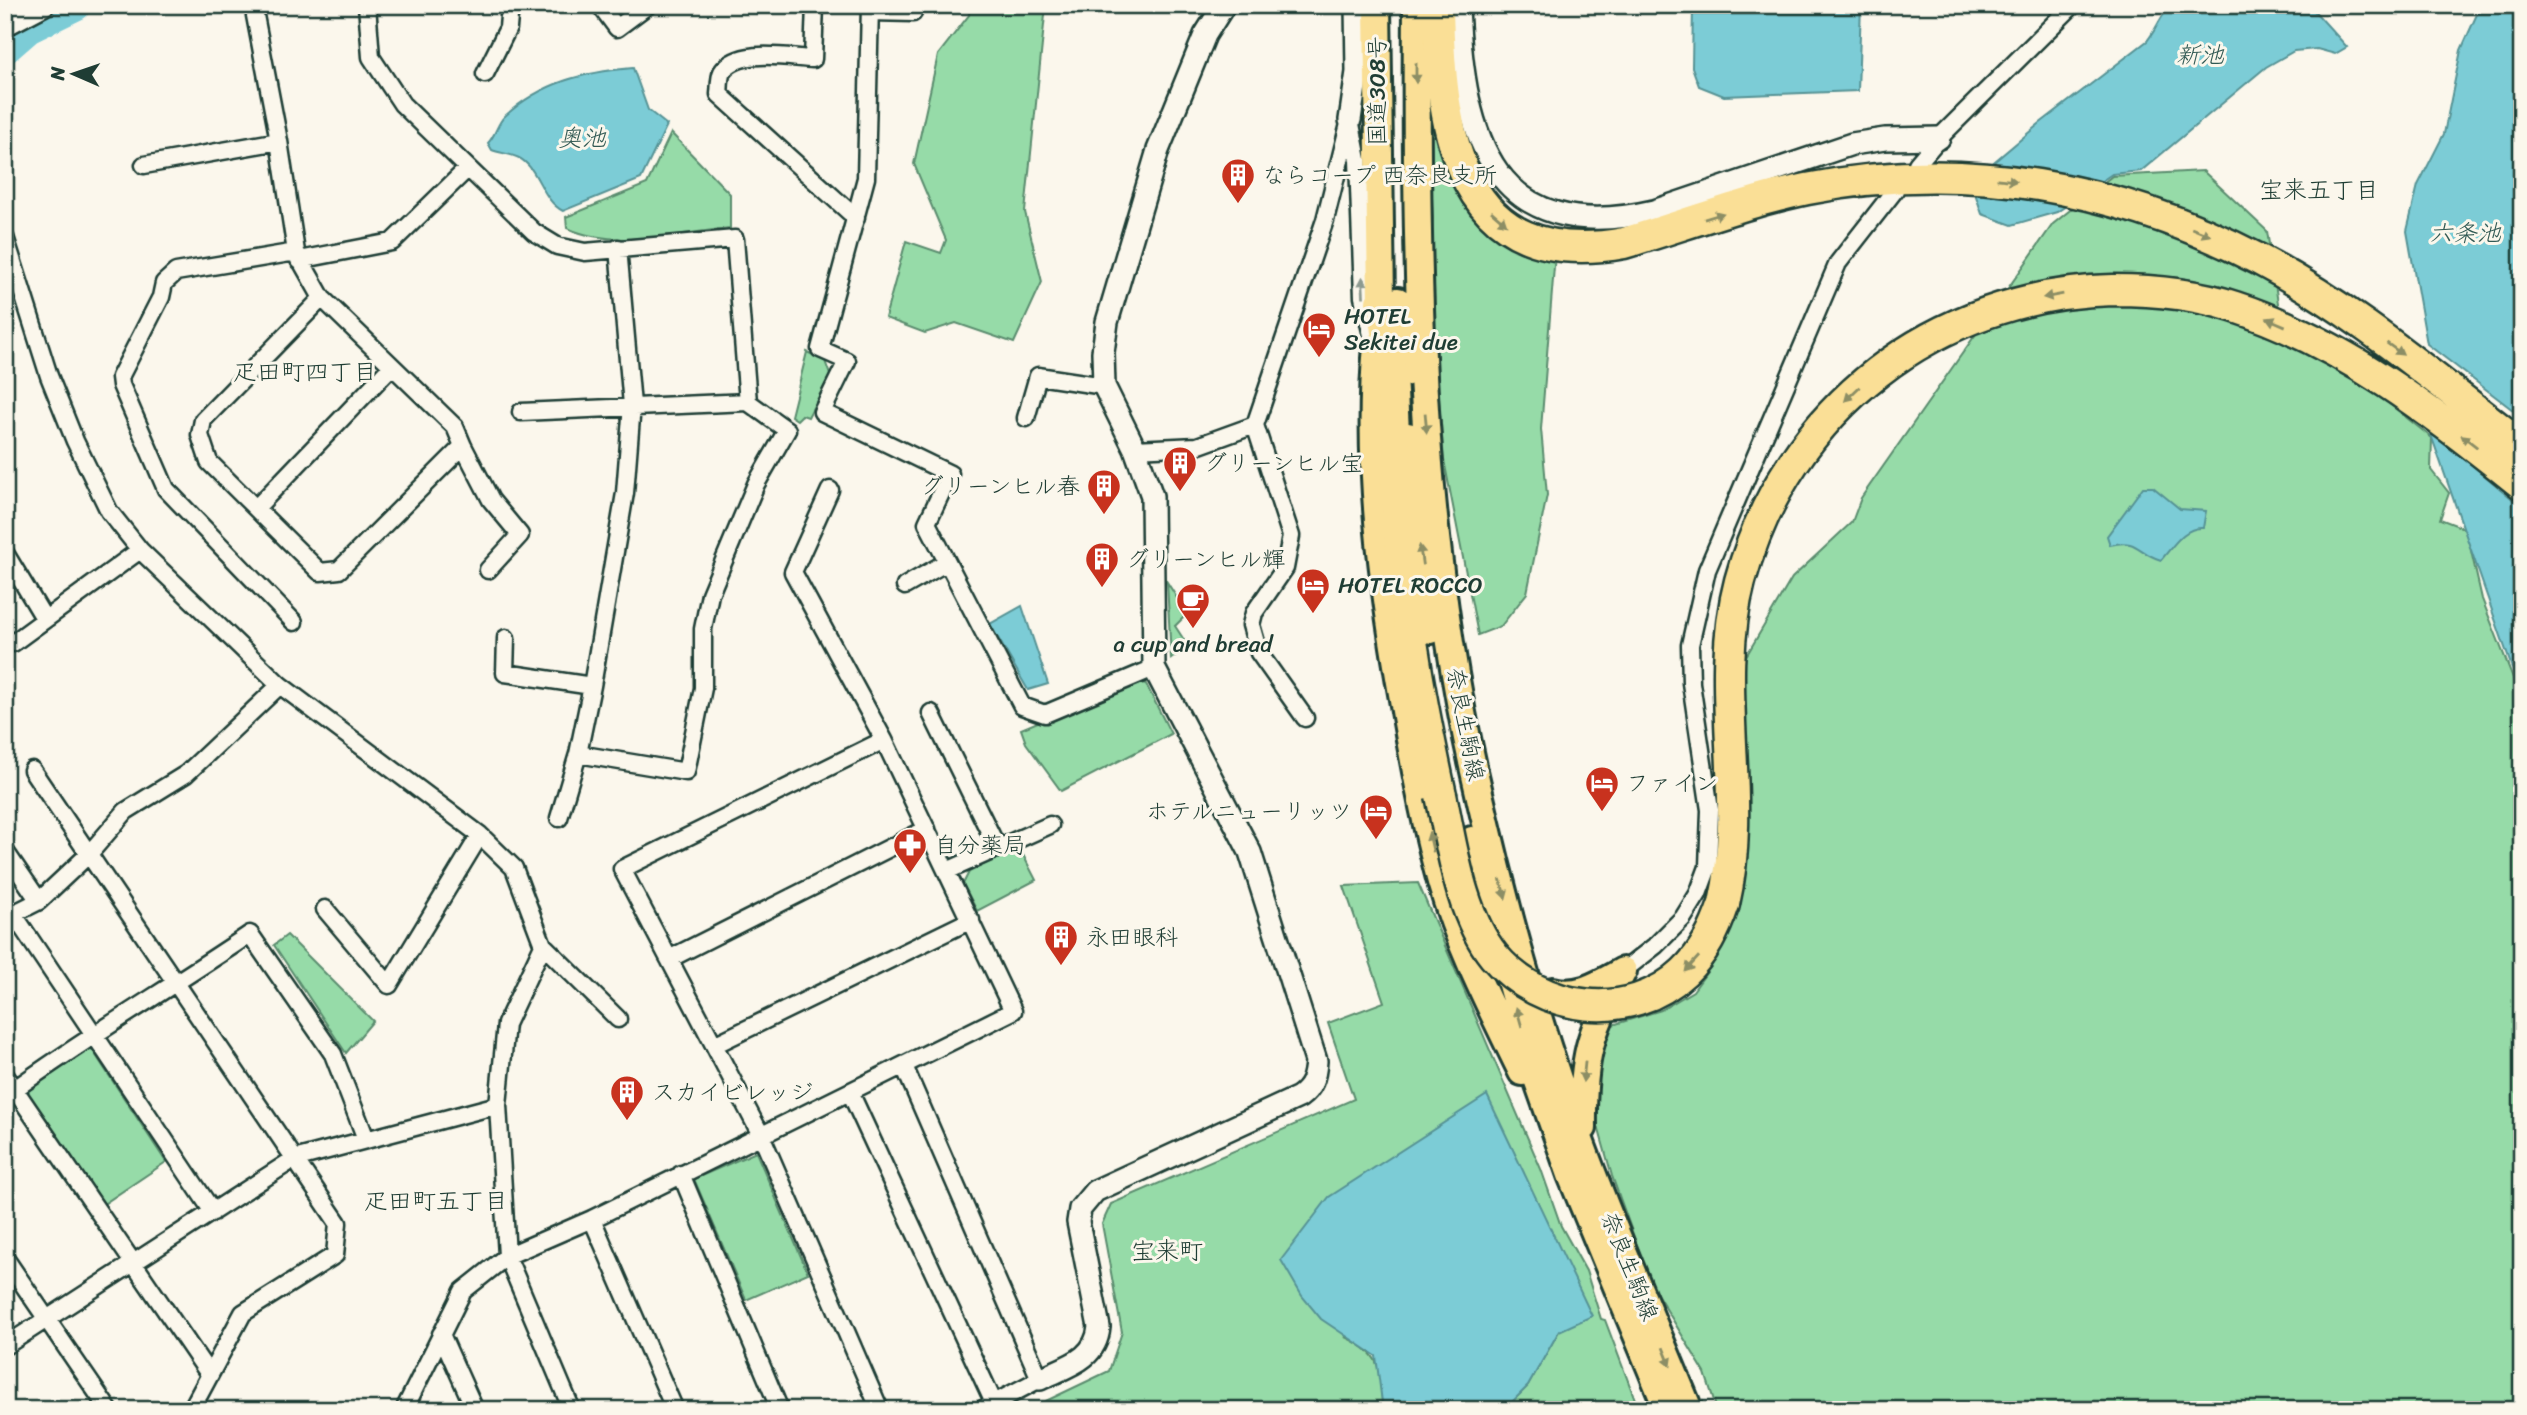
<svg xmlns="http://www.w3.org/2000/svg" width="2527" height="1415" font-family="Sriracha,'Klee One',sans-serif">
  <rect width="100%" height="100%" fill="#fbf7ec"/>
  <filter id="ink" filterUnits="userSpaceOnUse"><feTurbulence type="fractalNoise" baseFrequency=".0143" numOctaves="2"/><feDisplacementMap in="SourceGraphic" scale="14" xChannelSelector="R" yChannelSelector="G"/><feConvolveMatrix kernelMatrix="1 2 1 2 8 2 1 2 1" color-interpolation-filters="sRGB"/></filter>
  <g filter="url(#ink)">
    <!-- green -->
    <path fill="#96dba8" stroke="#5a8c6e" stroke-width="2" d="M970,5H1046L1025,212L1042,282L1014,343L956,323L925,333L885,318L906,241L941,253L946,240L914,164L938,55L969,15Z
      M1435,123L1455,184L1555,254L1541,429L1547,495L1527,593L1501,626L1478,635L1444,460L1428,270L1433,219L1429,137Z
      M671,133L730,194V228C678,233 616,250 567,228L566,217L647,184Z
      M2203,171L2267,231L2281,323L2265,336L2298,343L2362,382L2432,438L2431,470L2449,493L2440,519L2466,529L2482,599L2522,701V1410H1717L1705,1373L1651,1284L1612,1176L1592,1105L1606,1027L1661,1010L1693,991L1712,965L1728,931L1747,853L1743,759L1745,658L1792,578L1852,522L1861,498L2053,224L2112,176Z
      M807,352L825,361L830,375L808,417L802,415L797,420L791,416Z
      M1167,582L1187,614L1175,626L1188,646L1171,659Z
      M1135,681L1146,684L1171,734L1061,791L1026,743L1021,729Z
      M1019,847L1036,880L977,911L963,884L969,872Z
      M1418,883L1541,1169L1561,1226L1586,1271L1601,1319L1605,1320L1639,1410H1504L1528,1386L1559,1331L1345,1337C1386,1356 1378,1370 1383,1410H1027L1109,1371L1122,1332L1102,1224L1111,1204L1354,1099L1328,1023L1384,1002L1344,886Z
      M287,935L373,1021L346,1053L274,945Z
      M91,1048L166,1162L102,1205L26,1091Z
      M756,1152L808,1273L746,1300L694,1179Z"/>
    <!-- water -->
    <path fill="#7cccd6" stroke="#579395" stroke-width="2" d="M1693,5H1861L1858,91L1724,96L1699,86L1692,67Z
      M2171,5H2309L2347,47L2335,54L2317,49L2294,51L2266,67L2141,171L2112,174L2057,212L2012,225L1982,214L1975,193L1988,167L2039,124L2147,41C2157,29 2160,16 2171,5Z
      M2481,5H2522V417L2427,344L2407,231L2418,185L2444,134L2461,50Z
      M633,68L648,110L667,125L641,179L563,211C541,200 539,168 519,158C511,154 500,153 492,150L488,143C496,135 497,123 505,116C542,82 584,72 633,68Z
      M2429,429L2522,507V689L2519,688Z
      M2143,487H2153L2180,509L2206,511L2203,528C2184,526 2172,548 2161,560C2137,553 2139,538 2110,545L2107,536Z
      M1022,606L1048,684L1028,690L990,624Z
      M1487,1095L1592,1316L1559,1331L1528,1386L1504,1410H1383L1376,1356L1321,1319L1302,1296L1281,1260L1329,1197Z"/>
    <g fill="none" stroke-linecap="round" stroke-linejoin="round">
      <!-- river -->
      <path stroke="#7cccd6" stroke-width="32" d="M5,48L28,28L75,5"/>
      <!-- minor casing -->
      <g stroke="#1f3d34" stroke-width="21">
        <path id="minor" d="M253,5L279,141L296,252L322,298L455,427L463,446L339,570L320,572L209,462L200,435L203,420L322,298
          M367,5L371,57L402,104L534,232L557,246L585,252L735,239L748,402
          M600,5L617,28L648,5
          M815,5L813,59C788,58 739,47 722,72C719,78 720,87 719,94L856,218
          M870,5L866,178L820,349L847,361L822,412L950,474L927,523L1022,706L1045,714L1154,668
          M870,12L913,13
          M485,74L508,28L510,5
          M1351,124L1358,160L1363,297L1375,348
          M1917,164L1939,138L2073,5
          M144,165L279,141
          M5,237L49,376L75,441L109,511L140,550L280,685L480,835L514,868L543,945L506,1024L498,1105L507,1256L572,1410
          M299,260L392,242L468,168
          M521,412L748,402L787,430L756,484L710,594L703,629V688L686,772L578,754
          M1026,418L1038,376L1104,386
          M463,446L491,500L520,535L488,570
          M1135,449L1197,446L1255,425
          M257,507L392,366
          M5,553L44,618
          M905,586L947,562
          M294,622L166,489L121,385L120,377L161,297L164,283L176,272L296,252
          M506,638L505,673L592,686L625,493L632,405L618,248
          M5,642L13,643L140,550
          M931,713L997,847
          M1305,718L1259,653L1251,625L1254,613L1285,568L1291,536L1255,425L1325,220L1350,120
          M32,770L338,1223L335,1255L243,1313L191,1410
          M559,818L578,754L592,686
          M5,851L39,901
          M947,871L1050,825
          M325,909L389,985L480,835
          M14,915L213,1212
          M5,918L39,901L89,854L126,811L186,774L280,685
          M543,945L618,1019
          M669,959L927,829
          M1623,971L1655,946L1683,918L1698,894L1708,867L1710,810L1691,683L1690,645L1707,570L1838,263L1895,190
          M714,1045L971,920
          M904,1066L1040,1379L981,1410
          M5,1075L209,1374
          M15,1089C91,1034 172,987 250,934L333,1054L366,1139
          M850,1092L994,1403
          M681,1174L780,1410
          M592,1219L675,1410
          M5,1258L109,1410
          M441,1334L475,1410
          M5,1346L294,1159L498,1105
          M404,1410L463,1291L507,1256L592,1219L1013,1011L884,740L793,572L830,490
          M880,1410L761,1135L622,869L884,740"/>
      </g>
      <!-- tertiary casing -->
      <g stroke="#1f3d34" stroke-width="26">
        <path id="tertiary" d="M1458,5C1463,138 1494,248 1654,211L1852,144L1885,139L1939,138
          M5,25L43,5
          M1350,120L1357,72L1356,5
          M1040,1379C1067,1366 1096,1360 1099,1327L1078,1222L1080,1209L1095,1191L1299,1097C1312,1088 1315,1077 1316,1061L1250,852L1154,668L1152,496L1135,449L1104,386L1103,352L1107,322L1158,150L1205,35L1224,5"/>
      </g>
      <!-- primary casing -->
      <g stroke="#1f3d34" stroke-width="32">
        <path id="primary" d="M1417,5C1415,261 1418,520 1474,771C1497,874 1524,979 1558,1079C1596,1191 1644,1300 1689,1410
          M1398,301L1404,373
          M1377,346C1366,464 1383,589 1404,705C1414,764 1425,824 1441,882C1460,948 1492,1010 1522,1072
          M1408,436L1431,630
          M1472,840L1535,1073L1571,1175L1668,1410
          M1553,991C1579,998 1601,983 1623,971C1589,1031 1582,1060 1583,1128"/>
      </g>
      <!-- trunk casing -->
      <g stroke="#1f3d34" stroke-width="32">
        <path id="trunk" d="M1377,5L1381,302"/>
      </g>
      <!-- motorway casing -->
      <g stroke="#1f3d34" stroke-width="35">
        <path id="motorway" d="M1438,5C1440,132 1458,273 1624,243C1684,225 1745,202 1807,189C1963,158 2118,186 2258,259C2354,309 2437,381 2522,446
          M1381,302C1397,381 1392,462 1400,542C1407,627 1423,711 1441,795
          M1724,904C1749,797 1712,686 1740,581C1787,408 1936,294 2113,290C2154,290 2196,294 2235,307C2344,343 2434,413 2522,484"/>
      </g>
      <!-- minor -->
      <use href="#minor" stroke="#fbf7ec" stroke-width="16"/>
      <!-- tertiary -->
      <use href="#tertiary" stroke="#fbf7ec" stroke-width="21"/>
      <!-- primary -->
      <use href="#primary" stroke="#fadf96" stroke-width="26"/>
      <!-- trunk -->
      <use href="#trunk" stroke="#fadf96" stroke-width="26"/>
      <!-- motorway -->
      <use href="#motorway" stroke="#fadf96" stroke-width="30"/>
      <!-- motorway-bridge casing -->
      <g stroke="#1f3d34" stroke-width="35" stroke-linecap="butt">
        <path id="motorway-bridge" d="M1441,795C1452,846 1460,914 1494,956C1541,1012 1629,1024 1684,972C1704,953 1715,930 1724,904"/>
      </g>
      <!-- motorway-bridge -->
      <use href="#motorway-bridge" stroke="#fadf96" stroke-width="30"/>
    </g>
    <!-- one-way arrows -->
    <defs><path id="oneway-solid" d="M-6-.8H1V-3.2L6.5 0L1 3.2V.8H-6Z" transform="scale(1.75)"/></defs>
    <g fill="#8c8e65">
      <use href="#oneway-solid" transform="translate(1416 73) rotate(90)"/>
      <use href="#oneway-solid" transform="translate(2007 180) rotate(6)"/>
      <use href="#oneway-solid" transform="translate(1714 216) rotate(-17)"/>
      <use href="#oneway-solid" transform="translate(1499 218) rotate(41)"/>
      <use href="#oneway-solid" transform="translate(2201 232) rotate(22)"/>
      <use href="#oneway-solid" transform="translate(2053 296) rotate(170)"/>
      <use href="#oneway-solid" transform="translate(2276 322) rotate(-157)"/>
      <use href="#oneway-solid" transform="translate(2395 349) rotate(36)"/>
      <use href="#oneway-solid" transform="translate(1852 394) rotate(136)"/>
      <use href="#oneway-solid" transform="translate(1426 423) rotate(85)"/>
      <use href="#oneway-solid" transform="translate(2469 441) rotate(-142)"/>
      <use href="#oneway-solid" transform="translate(1421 555) rotate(-98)"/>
      <use href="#oneway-solid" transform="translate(1431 842) rotate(-103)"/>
      <use href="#oneway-solid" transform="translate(1503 889) rotate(75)"/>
      <use href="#oneway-solid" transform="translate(1692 964) rotate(132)"/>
      <use href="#oneway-solid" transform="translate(1519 1017) rotate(-106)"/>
      <use href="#oneway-solid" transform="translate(1584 1072) rotate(96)"/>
      <use href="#oneway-solid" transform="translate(1667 1357) rotate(68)"/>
    </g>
    <use fill="#8d9a90" href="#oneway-solid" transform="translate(1363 287) rotate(-93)"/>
  </g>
  <!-- icons -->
  <defs>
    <g id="building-pin" transform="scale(1.75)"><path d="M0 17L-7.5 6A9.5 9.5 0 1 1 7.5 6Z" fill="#c8321e" stroke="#fbf7ec"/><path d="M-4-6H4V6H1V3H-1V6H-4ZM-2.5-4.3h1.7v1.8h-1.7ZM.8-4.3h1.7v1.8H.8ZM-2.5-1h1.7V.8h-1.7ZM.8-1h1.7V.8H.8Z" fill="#fff"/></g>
    <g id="hotel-pin" transform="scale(1.75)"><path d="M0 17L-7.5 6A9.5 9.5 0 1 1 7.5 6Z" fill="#c8321e" stroke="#fbf7ec"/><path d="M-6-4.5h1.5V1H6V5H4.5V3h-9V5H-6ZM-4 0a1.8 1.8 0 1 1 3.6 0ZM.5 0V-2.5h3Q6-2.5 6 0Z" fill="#fff"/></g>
    <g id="cafe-pin" transform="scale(1.75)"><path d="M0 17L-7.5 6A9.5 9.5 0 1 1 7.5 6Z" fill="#c8321e" stroke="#fbf7ec"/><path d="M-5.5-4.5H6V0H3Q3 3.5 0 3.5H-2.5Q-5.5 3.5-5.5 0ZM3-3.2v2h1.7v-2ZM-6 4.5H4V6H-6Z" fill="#fff"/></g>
    <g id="pharmacy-pin" transform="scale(1.75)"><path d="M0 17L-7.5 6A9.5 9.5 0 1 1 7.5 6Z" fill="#c8321e" stroke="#fbf7ec"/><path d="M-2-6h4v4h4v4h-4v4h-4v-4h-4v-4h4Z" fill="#fff"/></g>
  </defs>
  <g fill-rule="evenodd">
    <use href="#building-pin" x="1238" y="175"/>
    <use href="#hotel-pin" x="1319" y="329"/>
    <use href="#building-pin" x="1180" y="463"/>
    <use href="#building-pin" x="1104" y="486"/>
    <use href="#building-pin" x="1102" y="559"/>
    <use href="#hotel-pin" x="1313" y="585"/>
    <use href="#cafe-pin" x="1193" y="600"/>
    <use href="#hotel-pin" x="1602" y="783"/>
    <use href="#hotel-pin" x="1376" y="811"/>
    <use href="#pharmacy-pin" x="910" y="845"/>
    <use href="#building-pin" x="1061" y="937"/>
    <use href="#building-pin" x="627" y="1092"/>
  </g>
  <g text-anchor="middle" stroke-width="6" stroke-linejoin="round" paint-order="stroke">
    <!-- street labels -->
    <g font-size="23" fill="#1f3d34" stroke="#fbf7ec">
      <text transform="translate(1377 91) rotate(-90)" y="8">国道308号</text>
      <text transform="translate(1466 724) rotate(79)" y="8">奈良生駒線</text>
      <text transform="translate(1630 1266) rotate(68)" y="8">奈良生駒線</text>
    </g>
    <!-- poi labels -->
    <g font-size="23" fill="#1f3d34" stroke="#fbf7ec" text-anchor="start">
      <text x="1262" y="183">ならコープ 西奈良支所</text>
      <text x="1344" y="324">HOTEL<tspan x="1344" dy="26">Sekitei due</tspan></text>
      <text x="1204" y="471">グリーンヒル宝</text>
      <text x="1080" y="494" text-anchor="end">グリーンヒル春</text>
      <text x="1126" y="567">グリーンヒル輝</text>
      <text x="1338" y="593">HOTEL ROCCO</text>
      <text x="1193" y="652" text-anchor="middle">a cup and bread</text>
      <text x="1626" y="791">ファイン</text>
      <text x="1352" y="819" text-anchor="end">ホテルニューリッツ</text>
      <text x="934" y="853">自分薬局</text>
      <text x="1086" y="945">永田眼科</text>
      <text x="652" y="1100">スカイビレッジ</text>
    </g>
    <!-- water labels -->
    <g font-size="24" font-style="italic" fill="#325a54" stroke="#fbf7ec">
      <text x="2200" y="63">新池</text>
      <text x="582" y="146">奥池</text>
      <text x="2465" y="241">六条池</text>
    </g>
    <!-- neighbourhood labels -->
    <g font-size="24" fill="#1f3d34" stroke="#fbf7ec">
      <text x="2319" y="198">宝来五丁目</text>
      <text x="305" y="380">疋田町四丁目</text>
      <text x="436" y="1209">疋田町五丁目</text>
      <text x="1167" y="1259">宝来町</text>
    </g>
  </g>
  <!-- margin -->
  <rect width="2527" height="1415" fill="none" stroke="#fbf7ec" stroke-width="28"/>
  <rect x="14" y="14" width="2499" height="1387" fill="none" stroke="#1f3d34" stroke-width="2.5" filter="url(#ink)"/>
  <!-- north arrow -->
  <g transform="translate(74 74) rotate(272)" stroke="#fbf7ec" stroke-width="5" paint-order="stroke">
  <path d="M0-5L12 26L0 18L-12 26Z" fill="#1f3d34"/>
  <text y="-10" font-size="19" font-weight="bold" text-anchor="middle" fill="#1f3d34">N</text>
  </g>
</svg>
